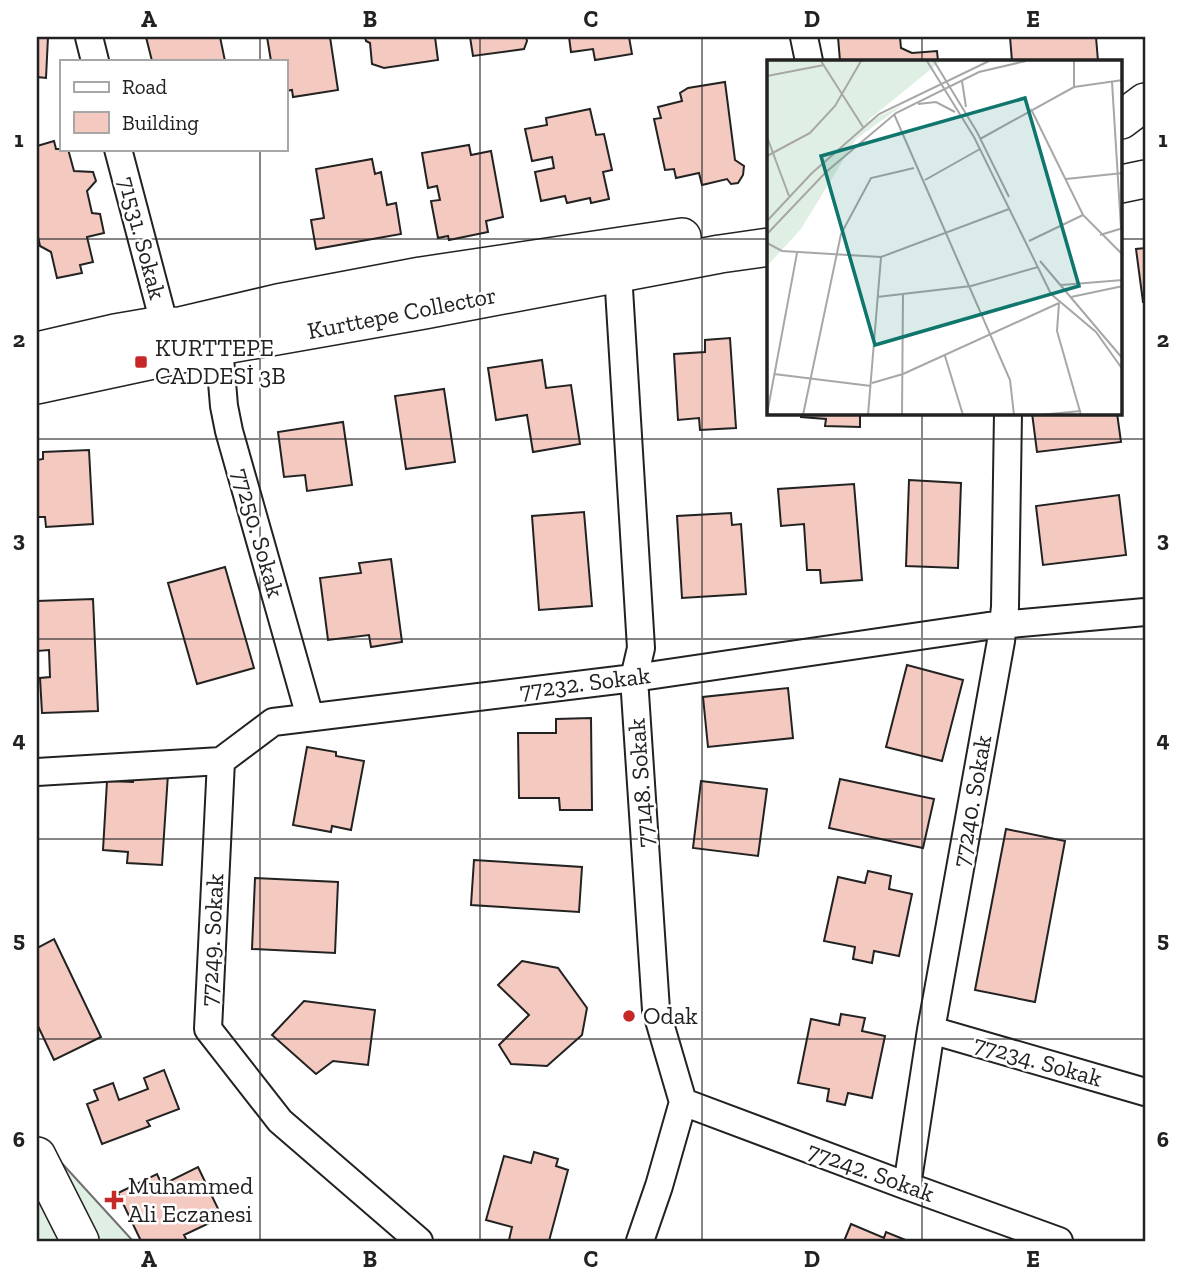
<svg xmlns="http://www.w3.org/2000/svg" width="1182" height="1278" font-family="'Zilla Slab',serif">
  <rect width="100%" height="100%" fill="#fff"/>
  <!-- green -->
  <path fill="#e0efe3" stroke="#6f6f6f" stroke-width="2" d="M37,1136L133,1241H37Z"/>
  <!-- building -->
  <path fill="#f3c9c0" stroke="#222" stroke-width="2" d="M37,37H48L46,78L37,77Z
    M146,37H220L225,61H152Z
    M267,37H330L338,90L293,97L292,90L285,91V61H271Z
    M365,37H435L438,60L384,68L372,64L370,43L366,41Z
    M470,37H526L527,41L524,49L473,56Z
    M569,37H629L632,54L595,60L593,49L571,52Z
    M838,37H900L901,48L912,53L937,51L938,61H840Z
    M1010,37H1096L1098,61H1012Z
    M725,82L735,160L744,166L743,175L738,183L731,184L727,179L702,185L699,173L676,178L674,169L665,170L654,119L661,118L658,107L682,101L680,93L688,88Z
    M590,109L596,135L604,134L612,170L603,172L609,199L591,203L590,198L567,203L565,196L541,201L535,172L554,168L552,157L532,161L525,129L547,125L546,118Z
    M54,141L56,149H68L74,171L93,172L96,181L87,191L92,213L100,214L104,233L87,237L93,262L80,265L82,273L57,278L51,252L40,246L37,232V146Z
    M469,145L471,155L491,151L503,217L486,221L488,232L449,240L448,236L438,238L431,201L440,200L437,186L428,188L422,153Z
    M372,159L375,174L381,172L387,205L396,203L401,234L316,249L311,220L324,218L316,169Z
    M1145,248V302H1143L1136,249Z
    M730,338L736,428L700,430L699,418L678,420L674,354L705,352V340Z
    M542,360L546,388L571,385L580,444L533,452L527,415L496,420L488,368Z
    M444,389L455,462L406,469L395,396Z
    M801,413H860V427L825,426L826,419L801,417Z
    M1032,413H1117L1121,442L1037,452Z
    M343,422L352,485L307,491L305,475L284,477L278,432Z
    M89,450L93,524L46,527L45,517H38L37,460L43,459V452Z
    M909,480L961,483L958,568L906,566Z
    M854,484L862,580L821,583L820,570H807L804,524L781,526L778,489Z
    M1119,495L1126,555L1043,565L1036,506Z
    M584,512L592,606L539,610L532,516Z
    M731,513L732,525L741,524L746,594L682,598L677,516Z
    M391,559L402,642L371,647L369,635L328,640L320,578L361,573L359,563Z
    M225,567L254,668L197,684L168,583Z
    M93,599L98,711L42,713L40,678L50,677L49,650L37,651V601Z
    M907,665L963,680L942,761L886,747Z
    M788,688L793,738L708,747L703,697Z
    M591,718L592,810H560L559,798H519L518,733H556V719Z
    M307,747L336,752V756L364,761L351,830L332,826L331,832L293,825Z
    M133,772L168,774L162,865L127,863L128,852L103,850L107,781L133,782Z
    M840,779L934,799L923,848L829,828Z
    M701,781L767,789L758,856L693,848Z
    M1006,829L1065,841L1035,1002L975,990Z
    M474,860L582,867L579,912L471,905Z
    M868,871L891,876L889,889L912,894L899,956L874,951L872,963L853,959L855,947L824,941L838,877L865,883Z
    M255,878L338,882L335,953L252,949Z
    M54,939L101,1037L54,1060L37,1024V948Z
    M522,961L558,968L587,1008L582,1035L547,1066L511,1064L499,1045L529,1015L498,985Z
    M304,1001L375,1010L368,1065L333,1061L316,1074L272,1035Z
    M841,1014L865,1018L862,1031L885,1036L872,1098L848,1093L845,1105L827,1101L829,1089L798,1083L811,1019L839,1025Z
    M164,1070L179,1109L147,1121L150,1126L102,1144L87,1104L98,1100L94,1090L113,1083L119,1100L148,1089L144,1078Z
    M534,1152L558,1159L556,1166L568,1170L549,1241L509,1240L512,1227L486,1220L504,1156L531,1163Z
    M198,1167L222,1217L184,1235L187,1241H141L118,1193L157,1174L162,1185Z
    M851,1224L884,1238L886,1232L908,1241H844Z"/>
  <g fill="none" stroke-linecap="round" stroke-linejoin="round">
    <!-- minor casing -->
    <g stroke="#222" stroke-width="30">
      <path id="minor" d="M89,37L95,61
        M804,37L809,61
        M118,149L165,327
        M615,274L619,289L641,648L634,678L656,1010L683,1102L659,1186L640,1241
        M219,346L224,406L229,431L310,717
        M221,761L208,1029L280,1121L419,1241
        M37,772L221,761L273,722L634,678L988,626L1145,612
        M931,1030L1145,1092
        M683,1102L907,1186L1059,1241
        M907,1186L931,1030L1001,641L1005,607L1008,413"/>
    </g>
    <!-- secondary casing -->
    <g stroke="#222" stroke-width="40">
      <path id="secondary" d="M1121,120L1145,102
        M1121,184L1145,179
        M37,351L115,333L150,327L180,326L278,303L421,276L682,237
        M37,385L219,346L424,310L720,254L769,247
        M37,1156L80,1241"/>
    </g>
    <!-- minor -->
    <use href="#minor" stroke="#fff" stroke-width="26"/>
    <!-- secondary -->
    <use href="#secondary" stroke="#fff" stroke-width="37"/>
  </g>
  <!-- grid -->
  <path fill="none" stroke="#222" stroke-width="2" stroke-opacity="0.55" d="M260,37V61M480,37V1241M702,37V1241M922,37V61M260,149V1241M37,239H769M1121,239H1145M922,413V1241M37,439H1145M37,639H1145M37,839H1145M37,1039H1145"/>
  <!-- markers -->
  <g fill="#c62828" stroke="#fff" stroke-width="2.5">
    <rect x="134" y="355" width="14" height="14" rx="3.5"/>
    <circle cx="629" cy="1016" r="7"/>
    <path d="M110.5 1189.5h7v7h7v7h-7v7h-7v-7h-7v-7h7z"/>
  </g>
  <g text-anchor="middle" stroke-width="5" stroke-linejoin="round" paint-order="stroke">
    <!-- street labels -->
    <g font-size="24" fill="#222" stroke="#fff">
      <text transform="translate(142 238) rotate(75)" y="8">71531. Sokak</text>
      <text transform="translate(402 313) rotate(-11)" y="8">Kurttepe Collector</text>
      <text transform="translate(258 533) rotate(74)" y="8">77250. Sokak</text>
      <text transform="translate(585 683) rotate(-7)" y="8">77232. Sokak</text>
      <text transform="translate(641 783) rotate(-94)" y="8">77148. Sokak</text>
      <text transform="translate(972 801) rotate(-80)" y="8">77240. Sokak</text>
      <text transform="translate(212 940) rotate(-87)" y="8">77249. Sokak</text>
      <text transform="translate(1038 1061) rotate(16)" y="8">77234. Sokak</text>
      <text transform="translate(871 1172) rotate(20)" y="8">77242. Sokak</text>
    </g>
    <!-- poi labels -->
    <g font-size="24" fill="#222" stroke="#fff" text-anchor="start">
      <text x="155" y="356">KURTTEPE<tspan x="155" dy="28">CADDESİ 3B</tspan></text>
      <text x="643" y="1024">Odak</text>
      <text x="128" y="1194">Muhammed<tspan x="128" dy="28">Ali Eczanesi</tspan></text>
    </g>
  </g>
  <!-- overview -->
  <g transform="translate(767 60)">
    <rect width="355" height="355" fill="#fff"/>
    <path d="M0,1H174L99,62L136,45L89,79L34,169L0,206Z" fill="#e0efe3"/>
    <path fill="none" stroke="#a7a7a7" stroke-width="2" d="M54,1L96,67M160,1L207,77L284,234L329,272L356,310M167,1L210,72L242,137M307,1V27M0,16L57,5M195,21L199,47M345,22L354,168M151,44L169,42L188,52M264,49L316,155L356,195M127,54L243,320L247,355M0,77L22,136M213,79L307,27L356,20M0,96L43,73L68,46L94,1M299,119L356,113M158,120L213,89M0,161L45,113L112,54L222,1M0,174L59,112L129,53L212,12L259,1M333,175L356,168M262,181L316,155M0,183L15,191L114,197L242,149M273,201L356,299M294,225L356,220M110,237L204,226L271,207M304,237L356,226M292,243L290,271L314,355M178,296L196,355M7,314L104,326M105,323L136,314L292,243M0,354L30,193M36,355L74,174L104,118L147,108M101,355L114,197M135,355L136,233M272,355L314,351"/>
    <path fill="#0f766e" fill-opacity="0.15" stroke="#0f766e" stroke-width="3.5" d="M258,38L312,226L108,285L54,96Z"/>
    <rect width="355" height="355" fill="none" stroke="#222" stroke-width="3.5"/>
  </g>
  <!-- border -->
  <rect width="1182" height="1278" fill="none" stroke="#ffffff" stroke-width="77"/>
  <!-- legend -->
  <rect x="60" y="60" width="228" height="91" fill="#ffffff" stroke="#a7a7a7" stroke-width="2"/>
  <rect x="74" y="82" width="35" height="10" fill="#ffffff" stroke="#a7a7a7" stroke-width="2"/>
  <text x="122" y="94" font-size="21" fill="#222222">Road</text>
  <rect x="74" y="112" width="35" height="21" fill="#f3c9c0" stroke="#a7a7a7" stroke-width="2"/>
  <text x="122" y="130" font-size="21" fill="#222222">Building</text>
  <rect x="38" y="38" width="1106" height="1202" fill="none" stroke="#222" stroke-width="2.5"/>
  <g font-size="23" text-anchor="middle" font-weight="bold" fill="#222">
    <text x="149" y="27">A</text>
    <text x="370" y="27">B</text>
    <text x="591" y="27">C</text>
    <text x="812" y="27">D</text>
    <text x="1033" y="27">E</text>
    <text x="19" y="147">1</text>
    <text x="1163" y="147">1</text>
    <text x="19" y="347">2</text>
    <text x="1163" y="347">2</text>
    <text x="19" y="547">3</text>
    <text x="1163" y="547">3</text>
    <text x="19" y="747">4</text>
    <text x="1163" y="747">4</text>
    <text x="19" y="947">5</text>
    <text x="1163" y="947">5</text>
    <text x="19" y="1147">6</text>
    <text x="1163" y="1147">6</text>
    <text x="149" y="1267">A</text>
    <text x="370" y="1267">B</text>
    <text x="591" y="1267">C</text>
    <text x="812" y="1267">D</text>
    <text x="1033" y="1267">E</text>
  </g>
</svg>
